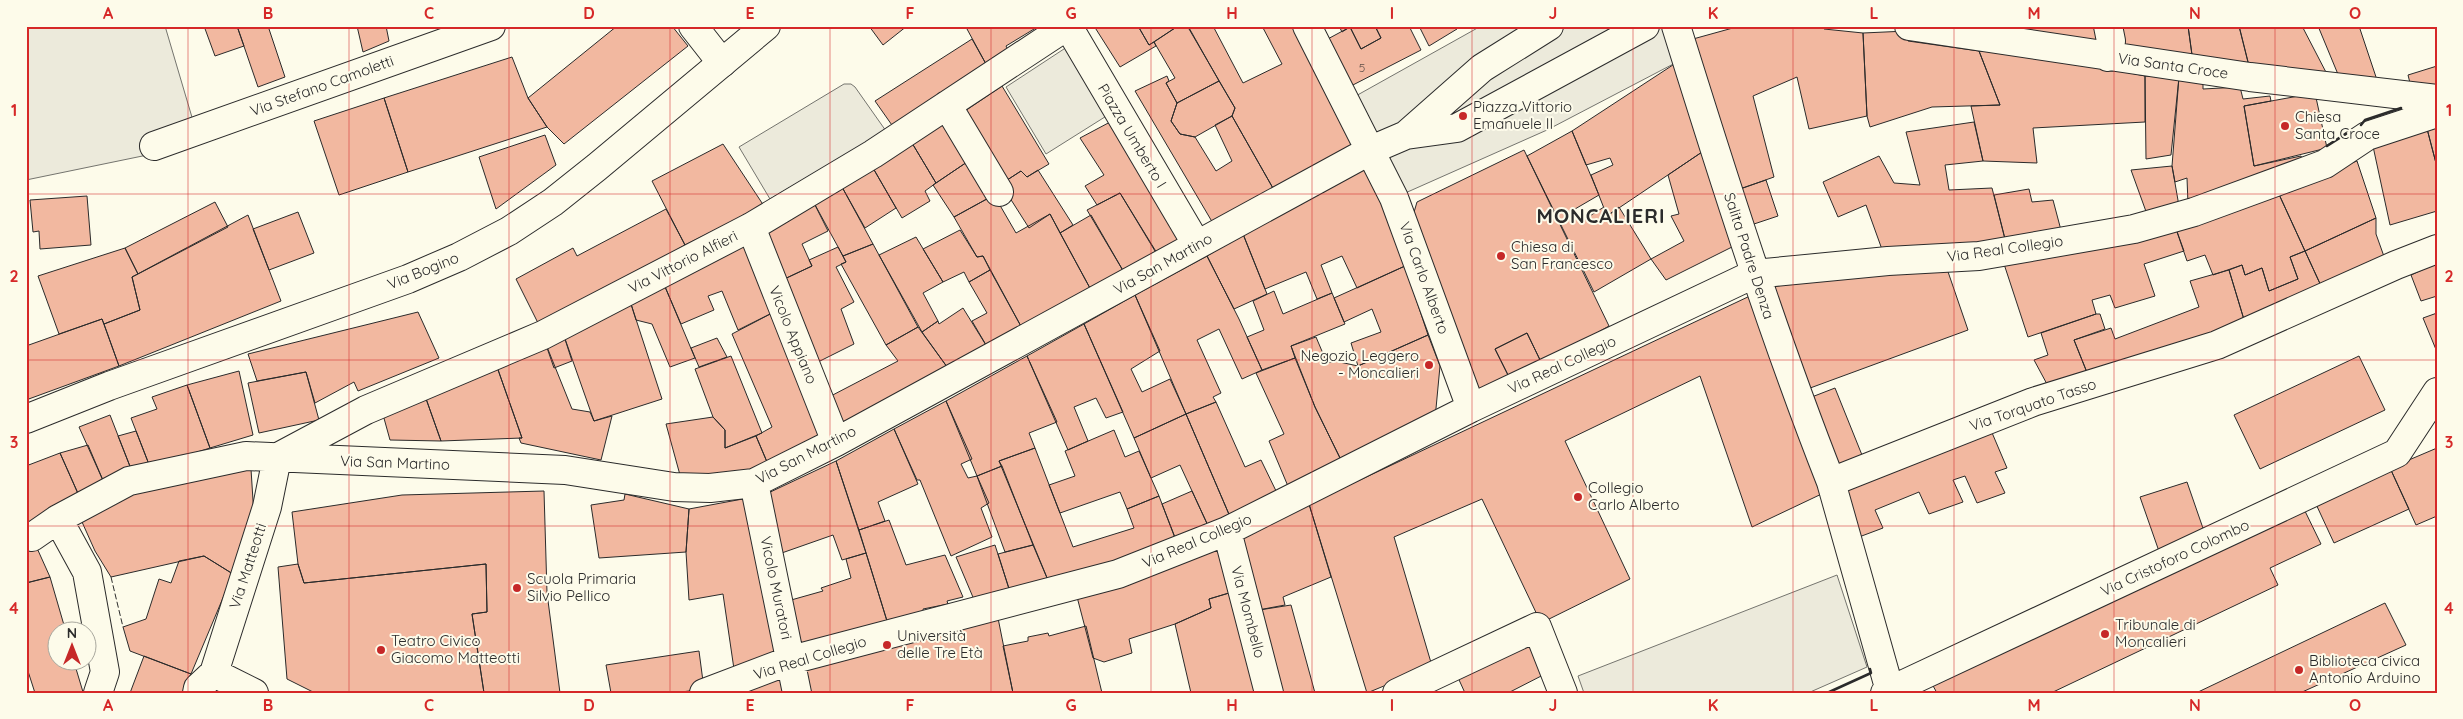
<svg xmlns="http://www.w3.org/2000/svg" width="2463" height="719" font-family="Quicksand,sans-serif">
  <rect width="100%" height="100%" fill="#fdfbea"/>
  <!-- parking -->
  <path fill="#eceadb" stroke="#74746e" d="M26,26H165L199,141L157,153L26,180Z
    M1481,26H1668L1679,61L1547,130L1394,198L1345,102Z
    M1070,45L1108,115L1046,154L1006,87Z
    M844,84H851L855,87L886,131L770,199L739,147Z
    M1837,575L1867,667L1808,693H1584L1578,676Z"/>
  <!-- building -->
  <path fill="#f2b8a0" stroke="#2b2b2b" d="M204,26H237L244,46L215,56Z
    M237,26H268L285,77L258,87Z
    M357,26H386L389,41L363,52Z
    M617,26H672L688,46L564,144L547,127L528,98Z
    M869,26H907L883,45Z
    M972,26H1039L1006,46L1008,50L986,64L967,29Z
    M1094,26H1138L1149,45L1154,42L1156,46L1120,67Z
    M1138,26H1178L1149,45Z
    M1178,26H1188L1219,81L1177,103L1166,83L1175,78L1154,42Z
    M1195,26H1213L1243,83L1282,64L1262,26H1297L1357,145L1274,190L1232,116L1235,108L1189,29Z
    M1339,26H1375L1381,38L1361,49L1350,27L1342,32Z
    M1375,26H1409L1421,50L1349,87L1324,41L1350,27L1361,49L1381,38Z
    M1419,26H1455L1457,29L1429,46Z
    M1740,26H1824V29L1863,33L1867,116L1809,129L1797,77L1753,96L1774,177L1737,190L1693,39Z
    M1958,26H2099L2105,45Z
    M2111,26H2188L2193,62L2117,50Z
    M2188,26H2239L2250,70L2193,62Z
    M2239,26H2302L2329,78L2250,70Z
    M2318,26H2359L2379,86L2342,84Z
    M1907,31L1908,41L1979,51L2000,105L1932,107L1870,127L1867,116L1863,33Z
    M972,39L986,64L894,128L875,101Z
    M1979,51L2034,53L2145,76V122L2033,128L2037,163L1983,161L1971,106L2000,105Z
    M512,57L528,98L547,127L408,172L384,98Z
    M1679,61L1708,148L1607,216L1591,175L1613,165L1610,158L1586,165L1572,131Z
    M2437,66V86L2410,83L2408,75Z
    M1167,76L1169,81L1166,83L1177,103L1171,121L1180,134L1195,137L1216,171L1232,161L1215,125L1232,116L1274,190L1214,225L1135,91Z
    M2145,76L2179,77L2171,155L2146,159Z
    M2179,77L2203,82V89L2240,87L2243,99L2270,96L2271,101L2244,106L2254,166L2301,156L2303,161L2188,204L2187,178L2175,182L2172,166Z
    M1219,81L1235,108L1232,116L1195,137L1180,134L1171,121L1177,103Z
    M1002,86L1049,164L1027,177L1021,171L1001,184L959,115Z
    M2315,93L2327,148L2254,166L2244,106Z
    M384,98L408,172L339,195L314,121Z
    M948,119L973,158L936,183L912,143Z
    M2437,120V167L2425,121Z
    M1112,121L1183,242L1158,256L1120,193L1097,205L1085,186L1104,175L1080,138Z
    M2425,121L2437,167V211L2390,225L2371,137Z
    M1974,122L1983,161L1945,165L1949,190L1992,188L2006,243L1884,255L1866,205L1838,217L1823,182L1879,156L1894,183L1920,185L1906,132Z
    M1572,131L1599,195L1575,209L1580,222L1604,207L1607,216L1619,207L1651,259L1594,292L1527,156Z
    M545,135L556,165L496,209L479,157Z
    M912,143L936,183L925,191L930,201L902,218L873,168Z
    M723,144L764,206L685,245L652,181Z
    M1708,148L1736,245L1666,280L1651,259L1684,241L1671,216L1679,214L1668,175Z
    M1524,150L1609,326L1542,364L1527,333L1495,349L1510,379L1478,392L1412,219L1417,202Z
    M973,158L996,194L954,217L933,185Z
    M2357,161L2376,218L2305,251L2277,190Z
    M1367,164L1405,266L1357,288L1342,256L1321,265L1332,293L1317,299L1306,272L1265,289L1243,234Z
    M2172,166L2179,206L2148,217L2131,170Z
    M873,168L896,208L865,228L842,187Z
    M1038,170L1073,225L1060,233L1050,214L1029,228L1001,184L1021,171L1027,177Z
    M1766,180L1778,216L1748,226L1737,190Z
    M842,187L873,244L843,256L814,203Z
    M2029,189L2032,202L2053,200L2062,234L2006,243L1994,195Z
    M2277,190L2305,251L2290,257L2298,279L2269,291L2262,268L2245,275L2242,265L2213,275L2205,255L2187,261L2175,226Z
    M1120,193L1160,258L1125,274L1087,210Z
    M994,195L1016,233L1050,214L1091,290L1023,330L983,256L977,257L954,217Z
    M87,196L91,245L40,249L39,231L33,232L30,200Z
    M215,202L228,227L138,274L125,248Z
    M814,203L828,231L802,244L812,266L778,282L761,233Z
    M666,209L685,245L541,329L516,279L573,248L577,256Z
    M298,212L314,253L269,270L253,229Z
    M248,215L281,301L119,366L104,324L140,310L132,277Z
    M1091,215L1125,274L1091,290L1060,233Z
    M2376,218V234L2386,262L2322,288L2305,251Z
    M2175,226L2184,251L2144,264L2155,296L2115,308L2110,295L2092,300L2096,314L2028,337L2004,264Z
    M960,230L977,257L983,256L990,270L969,282L964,272L943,282L923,249Z
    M1243,234L1267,294L1234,309L1207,256Z
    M916,237L943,282L923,293L938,321L922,332L879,255Z
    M746,239L776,311L738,330L722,291L708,296L714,310L681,324L663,282Z
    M873,244L918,327L886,345L841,264L846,262L843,256Z
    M838,247L846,262L836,267L854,302L841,309L854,344L814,364L778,282L812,266L809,260Z
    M125,248L138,274L132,277L140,310L104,324L102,319L59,334L38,276Z
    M2305,251L2322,288L2245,323L2229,270L2242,265L2245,275L2262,268L2269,291L2298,279L2290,257Z
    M1207,256L1239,319L1262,370L1242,379L1219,329L1197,340L1221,393L1213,397L1216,402L1186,414L1135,295Z
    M1945,263L1968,330L1802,391L1767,288L1869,269Z
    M2437,263V296L2421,301L2411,275Z
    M1405,266L1428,335L1358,366L1351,343L1381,332L1372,309L1344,322L1334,298Z
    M990,270L1023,330L989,350L972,321L987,313L969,282Z
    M2229,270L2245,323L2088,375L2074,340L2111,328L2115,339L2199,307L2190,281Z
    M663,282L695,358L670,367L652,324L636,320L631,304Z
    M1274,291L1283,314L1332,293L1345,324L1291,346L1295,358L1262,370L1247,337L1264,330L1253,301Z
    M1135,295L1160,351L1131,369L1142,392L1170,379L1186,414L1134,438L1084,324Z
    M1752,295L1830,490L1752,527L1700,376L1565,441L1630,579L1541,623L1482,499L1394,537L1432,666L1367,693L1309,504Z
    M631,304L662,399L594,421L564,336Z
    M963,308L989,350L950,371L922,332L938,321L939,324Z
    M776,311L828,438L770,469L756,436L772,427L732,334Z
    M418,312L439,358L358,391L354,382L315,403L306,372L257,381L248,354Z
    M2437,313V352L2423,318Z
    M2096,314H2100L2105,329L2074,340L2088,375L2048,386L2034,360L2048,355L2041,333Z
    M102,319L119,366L26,400V346Z
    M1084,324L1123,412L1106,418L1096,398L1074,407L1088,441L1068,450L1027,356Z
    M918,327L950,371L843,432L827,398L898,361L886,345Z
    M1527,333L1542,364L1510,379L1495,349Z
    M1428,335L1440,366L1435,419L1341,460L1315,407L1291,346L1316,337L1327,363L1335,361L1358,366Z
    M564,336L572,361L554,368L545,342Z
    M717,338L727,357L699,367L691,348Z
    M545,342L572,409L590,412L594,421L612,416L601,460L521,443L519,438H522L496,364Z
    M731,356L762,433L725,448V430L713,417L695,369Z
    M1027,356L1057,422L1029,433L1035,448L999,461L1002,466L977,476L946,401Z
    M2359,356L2385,410L2260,469L2234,415Z
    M1295,358L1315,407L1342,462L1290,491L1269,441L1284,434L1256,373Z
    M496,364L522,438L441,441L424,393Z
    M239,371L253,435L210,448L187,385Z
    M306,372L319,420L259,433L248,383Z
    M187,385L210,448L150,467L131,418L157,409L152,397Z
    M1835,388L1864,460L1832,474L1804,400Z
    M424,393L441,441L390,440L382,411Z
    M946,401L972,459L961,464L968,478L977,476L989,503L981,508L992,537L951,556L920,480H917L894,429Z
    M1216,402L1245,467L1261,460L1278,495L1231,519L1186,414Z
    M1186,414L1231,519L1210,530L1180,465L1151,478L1134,438Z
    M110,415L133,474L105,485L79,427Z
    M713,417L725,430V448L756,436L770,469L683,486L666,424Z
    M1990,428L2007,468L1995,472L2005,493L1977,503L1965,476L1953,480L1963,502L1929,514L1919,492L1875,510L1883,528L1859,537L1839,485Z
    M894,429L918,484L878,502L885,521L859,530L836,461Z
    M1114,430L1125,457L1139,451L1159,496L1127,509L1120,492L1060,513L1049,485L1075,476L1065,451Z
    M136,431L150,467L133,474L118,436Z
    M88,445L105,485L80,498L60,453Z
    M1035,448L1073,547L1134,528L1127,509L1159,496L1178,546L1050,585L999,461Z
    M2437,448V516L2416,525L2390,468Z
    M60,453L80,498L32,537L50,577L26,583V466Z
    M836,461L866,553L842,560L833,535L776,555L764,495Z
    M1002,466L1033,545L1005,552L977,476Z
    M2390,468L2409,509L2334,543L2315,502Z
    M251,469L254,516L233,574L204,556L111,577L95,551L78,513L191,473Z
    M2187,482L2205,534L2161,557L2140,497Z
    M544,491L547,593L560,693H484L472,614L487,612L486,564L304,583L298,564L292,512L402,495Z
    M1192,491L1210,530L1178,545L1162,504Z
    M625,494L689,509L686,552L599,558L591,505L624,500Z
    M748,498L783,657L735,676L723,594L689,600L686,552L689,509Z
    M1309,504L1331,577L1283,597L1285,605L1253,611L1238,535Z
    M2303,507L2321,544L2270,568L2278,585L2051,693H1937L1932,684Z
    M889,520L906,565L945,555L963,597L947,601L948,604L923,609L925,619L887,621L859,530Z
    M1223,544L1239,590L1209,599L1211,608L1175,624L1129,639L1132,653L1104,662L1093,658L1076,593Z
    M995,545L1011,595L975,602L956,557Z
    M1033,545L1050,585L1011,595L998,554Z
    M866,553L887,621L802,645L795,644L784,602L823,591L821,588L851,578L846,559Z
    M204,556L233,574L191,674L130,651L123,627L146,619L159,579L171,583L179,561Z
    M298,564L304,583L486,564L487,612L472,614L484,693H315L287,679L278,567Z
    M50,577L66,632H58V662H74L83,692L80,693H35L26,665V583Z
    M1239,590L1265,693H1191L1175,624L1211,608L1209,599Z
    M2385,603L2406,645L2300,693H2196Z
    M1291,605L1315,693H1275L1253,611Z
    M997,613L1013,693H802L798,671Z
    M1086,626L1102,693H1013L1003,646L1028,641V637L1048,633L1049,636Z
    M1535,631L1551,671L1508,693H1465L1455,671Z
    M699,651L704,689L674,693H611L606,665Z
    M144,656L191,674L183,693H130Z
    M783,670L789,693H719Z"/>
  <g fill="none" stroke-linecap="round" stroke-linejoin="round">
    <!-- minor casing -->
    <g stroke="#2b2b2b" stroke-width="30">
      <path id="minor" d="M693,26L722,63
        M1068,26L1197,245
        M1307,26L1394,198L1471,408
        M1676,26C1724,180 1772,332 1831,482
        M1909,26L2250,77L2437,99
        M2108,26L2111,41L2108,57
        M947,105L999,192
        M1406,135L1482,68L1549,26
        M154,146L491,26
        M751,227L836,442
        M278,457L366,410L543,335L751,227L873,154L1067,26
        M754,483L797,693
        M58,519L87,572L105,672L98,693
        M1227,531L1269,693
        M32,537L58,519L129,481L246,456L565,470L674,487L710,488L754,483L836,442L1371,150L1406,135L1457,128L1645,26
        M214,673L267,507L277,458
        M1890,691L1831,482L2033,402L2217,345L2396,265L2437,249
        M197,693L198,688L214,673L254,693
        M704,693L791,660L1118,574L1227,531L1471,408L1754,274L1888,261L1979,256L2134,229L2194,212L2325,164L2367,136L2437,113
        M1397,693L1537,627L1563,693
        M1885,693L2397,453L2437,392"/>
    </g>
    <!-- major casing -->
    <g stroke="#2b2b2b" stroke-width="30">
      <path id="major" d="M26,419L109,386L408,279L459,257L509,231L553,202L597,167L766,26"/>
    </g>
    <!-- minor -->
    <use href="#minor" stroke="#fdfbea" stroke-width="28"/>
    <!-- major -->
    <use href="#major" stroke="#fdfbea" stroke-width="28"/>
    <!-- fence -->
    <path stroke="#2b2b2b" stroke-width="1" stroke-dasharray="6 2.5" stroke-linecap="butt" d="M111,577L123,627"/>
    <!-- wall -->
    <path stroke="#2b2b2b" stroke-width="2.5" d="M2361,125L2365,120L2401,108
      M2327,146L2346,134
      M1827,693L1871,673L1870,669"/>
  </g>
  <!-- grid -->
  <path fill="none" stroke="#d62828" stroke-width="1" stroke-opacity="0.55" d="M188,26V693M349,26V693M509,26V693M670,26V693M830,26V693M991,26V693M1151,26V693M1312,26V693M1472,26V693M1633,26V693M1793,26V693M1954,26V693M2114,26V693M2275,26V693M26,194H2437M26,360H2437M26,526H2437"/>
  <!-- markers -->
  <g fill="#c62828" stroke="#fdfbea" stroke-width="2">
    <circle cx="1463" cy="116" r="5"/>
    <circle cx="2285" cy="126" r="5"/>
    <circle cx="1501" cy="256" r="5"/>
    <circle cx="1429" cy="365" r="5"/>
    <circle cx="1578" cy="497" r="5"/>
    <circle cx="517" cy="588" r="5"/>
    <circle cx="2105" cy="634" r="5"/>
    <circle cx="887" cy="645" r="5"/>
    <circle cx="381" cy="650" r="5"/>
    <circle cx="2299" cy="670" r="5"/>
  </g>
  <g text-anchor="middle" stroke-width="4" stroke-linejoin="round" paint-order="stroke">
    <!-- number labels -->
    <g font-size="12" fill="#5d4e48">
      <text x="1362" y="72">5</text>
    </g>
    <!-- street labels -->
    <g font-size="15" fill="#2b2b2b" stroke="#fdfbea">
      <text transform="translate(2173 66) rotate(8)" y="5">Via Santa Croce</text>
      <text transform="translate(322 86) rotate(-20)" y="5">Via Stefano Camoletti</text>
      <text transform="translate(1132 136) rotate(59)" y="5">Piazza Umberto I</text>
      <text transform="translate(2005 249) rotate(-8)" y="5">Via Real Collegio</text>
      <text transform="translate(1749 256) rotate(72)" y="5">Salita Padre Denza</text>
      <text transform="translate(683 262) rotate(-27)" y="5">Via Vittorio Alfieri</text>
      <text transform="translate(1163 264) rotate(-29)" y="5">Via San Martino</text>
      <text transform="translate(423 271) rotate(-22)" y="5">Via Bogino</text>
      <text transform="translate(1424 278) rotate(70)" y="5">Via Carlo Alberto</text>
      <text transform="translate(793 335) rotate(68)" y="5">Vicolo Appiano</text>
      <text transform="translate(1562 365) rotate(-25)" y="5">Via Real Collegio</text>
      <text transform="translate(2033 405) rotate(-19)" y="5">Via Torquato Tasso</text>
      <text transform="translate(806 455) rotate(-27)" y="5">Via San Martino</text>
      <text transform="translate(395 463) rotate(2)" y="5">Via San Martino</text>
      <text transform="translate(1197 541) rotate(-23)" y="5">Via Real Collegio</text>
      <text transform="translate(2175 558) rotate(-25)" y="5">Via Cristoforo Colombo</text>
      <text transform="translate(248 566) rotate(-72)" y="5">Via Matteotti</text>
      <text transform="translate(776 588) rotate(78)" y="5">Vicolo Muratori</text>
      <text transform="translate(1248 612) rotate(75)" y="5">Via Mombello</text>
      <text transform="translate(810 658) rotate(-17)" y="5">Via Real Collegio</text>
    </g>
    <!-- poi labels -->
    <g font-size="15" fill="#2b2b2b" stroke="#fdfbea" text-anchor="start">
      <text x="1473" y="112">Piazza Vittorio<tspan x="1473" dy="17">Emanuele II</tspan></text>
      <text x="2295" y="122">Chiesa<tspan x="2295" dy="17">Santa Croce</tspan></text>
      <text x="1511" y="252">Chiesa di<tspan x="1511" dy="17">San Francesco</tspan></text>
      <text x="1419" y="361" text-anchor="end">Negozio Leggero<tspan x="1419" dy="17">- Moncalieri</tspan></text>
      <text x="1588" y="493">Collegio<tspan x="1588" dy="17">Carlo Alberto</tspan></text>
      <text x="527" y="584">Scuola Primaria<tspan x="527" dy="17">Silvio Pellico</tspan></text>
      <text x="2115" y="630">Tribunale di<tspan x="2115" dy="17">Moncalieri</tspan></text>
      <text x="897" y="641">Università<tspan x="897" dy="17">delle Tre Età</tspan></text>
      <text x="391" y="646">Teatro Civico<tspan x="391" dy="17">Giacomo Matteotti</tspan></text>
      <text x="2309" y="666">Biblioteca civica<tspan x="2309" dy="17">Antonio Arduino</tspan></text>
    </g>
    <!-- district labels -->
    <g font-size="20" font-weight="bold" letter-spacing="1" fill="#2b2b2b" stroke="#fdfbea">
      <text x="1601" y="223">MONCALIERI</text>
    </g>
  </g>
  <!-- border -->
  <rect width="2463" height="719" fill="none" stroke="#fdfbea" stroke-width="55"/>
  <!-- north arrow -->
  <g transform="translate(72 646)"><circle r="24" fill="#fdfbea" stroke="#a9a89e"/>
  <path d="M0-4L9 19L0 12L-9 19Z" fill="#c62828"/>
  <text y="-8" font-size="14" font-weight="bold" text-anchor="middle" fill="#2b2b2b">N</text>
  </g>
  <rect x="28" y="28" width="2408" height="664" fill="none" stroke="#d62828" stroke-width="2"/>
  <g font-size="16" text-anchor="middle" font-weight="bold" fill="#d62828">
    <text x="108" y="19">A</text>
    <text x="268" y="19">B</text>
    <text x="429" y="19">C</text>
    <text x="589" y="19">D</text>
    <text x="750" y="19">E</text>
    <text x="910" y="19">F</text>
    <text x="1071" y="19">G</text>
    <text x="1232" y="19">H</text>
    <text x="1392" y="19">I</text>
    <text x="1553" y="19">J</text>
    <text x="1713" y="19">K</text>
    <text x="1874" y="19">L</text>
    <text x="2034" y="19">M</text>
    <text x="2195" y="19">N</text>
    <text x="2355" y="19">O</text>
    <text x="14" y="116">1</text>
    <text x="2449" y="116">1</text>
    <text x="14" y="282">2</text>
    <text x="2449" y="282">2</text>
    <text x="14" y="448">3</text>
    <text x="2449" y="448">3</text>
    <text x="14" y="614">4</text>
    <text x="2449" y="614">4</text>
    <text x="108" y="711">A</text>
    <text x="268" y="711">B</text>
    <text x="429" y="711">C</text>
    <text x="589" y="711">D</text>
    <text x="750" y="711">E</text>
    <text x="910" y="711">F</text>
    <text x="1071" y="711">G</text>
    <text x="1232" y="711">H</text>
    <text x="1392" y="711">I</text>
    <text x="1553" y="711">J</text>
    <text x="1713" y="711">K</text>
    <text x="1874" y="711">L</text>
    <text x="2034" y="711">M</text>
    <text x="2195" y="711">N</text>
    <text x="2355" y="711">O</text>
  </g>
</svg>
